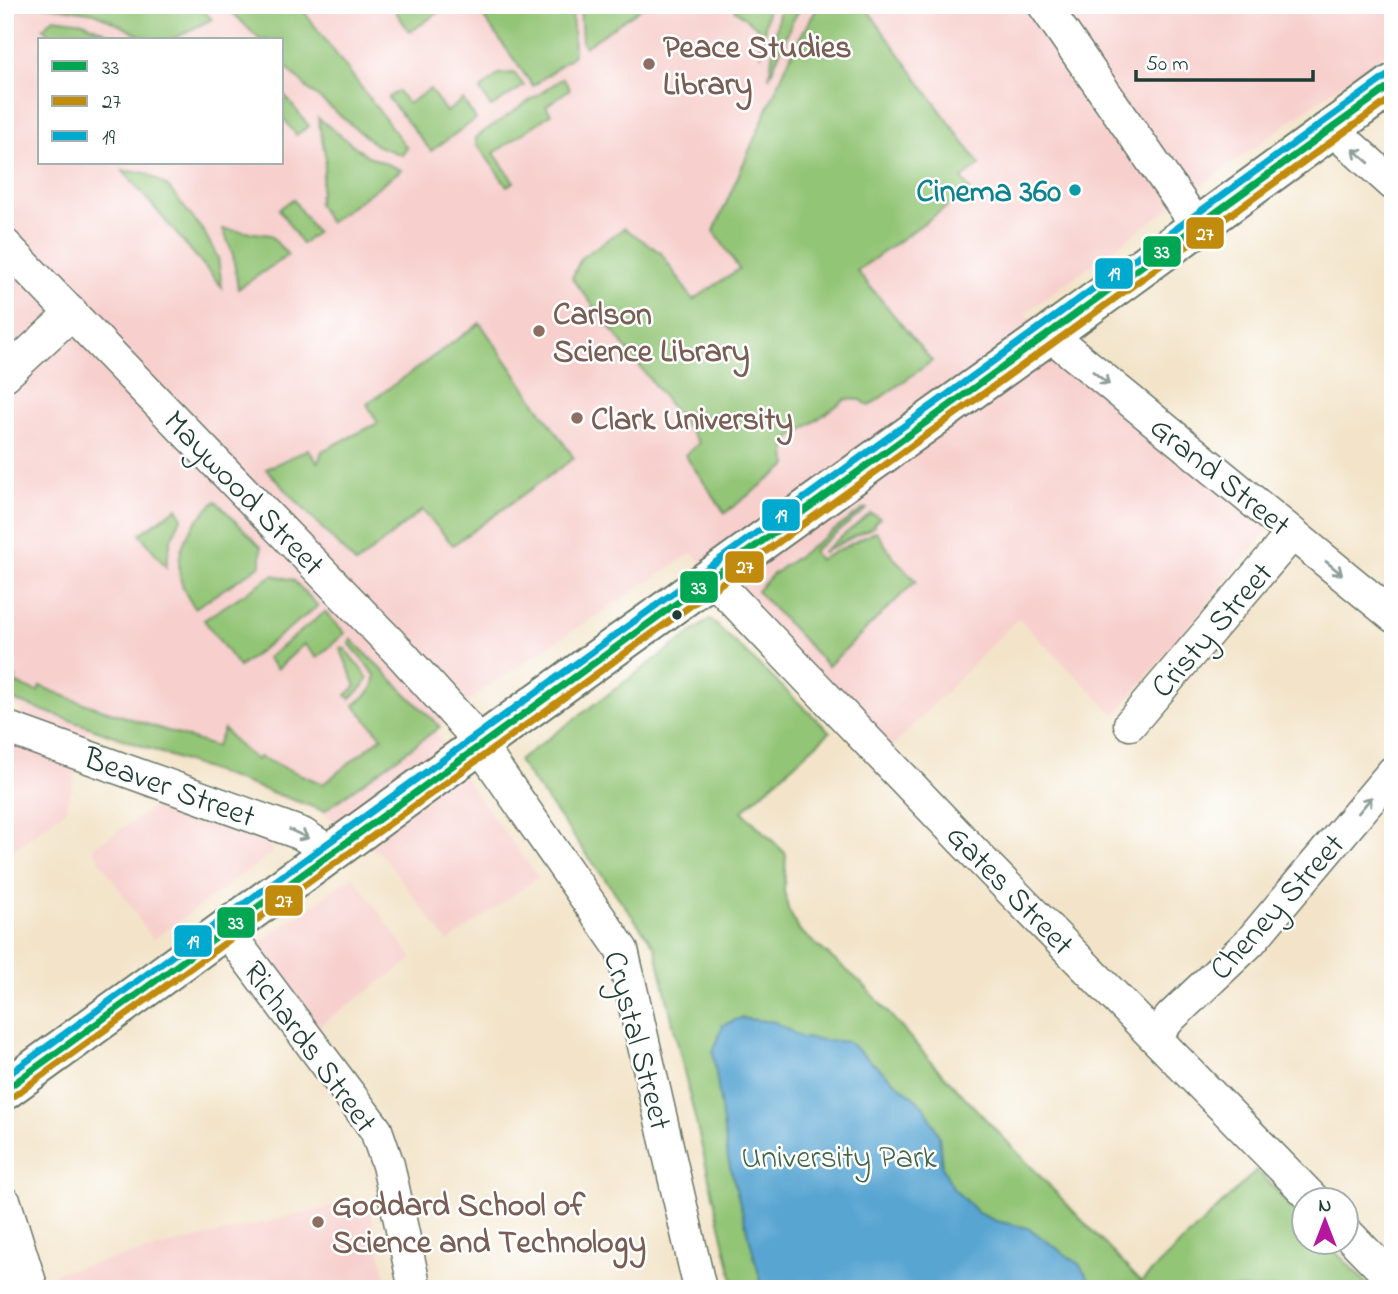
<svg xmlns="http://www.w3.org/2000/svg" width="1398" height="1294" font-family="'Indie Flower',sans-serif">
  <rect width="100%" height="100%" fill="#fff"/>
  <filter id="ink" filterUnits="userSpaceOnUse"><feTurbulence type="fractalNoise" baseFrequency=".0143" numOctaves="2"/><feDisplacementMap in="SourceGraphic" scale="14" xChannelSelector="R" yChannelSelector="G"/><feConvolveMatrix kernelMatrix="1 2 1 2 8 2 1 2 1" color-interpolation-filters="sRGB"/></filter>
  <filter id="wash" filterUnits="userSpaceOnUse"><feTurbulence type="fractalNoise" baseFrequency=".00686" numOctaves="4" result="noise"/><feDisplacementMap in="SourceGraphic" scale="28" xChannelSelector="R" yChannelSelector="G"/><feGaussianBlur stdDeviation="1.57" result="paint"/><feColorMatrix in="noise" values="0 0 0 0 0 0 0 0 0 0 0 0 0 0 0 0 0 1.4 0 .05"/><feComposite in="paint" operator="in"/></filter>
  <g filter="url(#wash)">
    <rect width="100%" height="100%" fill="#f3e4c9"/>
    <!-- built -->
    <path fill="#f7d0cd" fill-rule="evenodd" d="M5,5H1393V47L1025,313L1274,522L1115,715L1018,618L886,753L692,553L492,683L434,729L473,790L538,877L448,942L383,856L323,813L89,729L65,810L5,857V755L23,708L5,702ZM40,40H282V163H40Z
      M164,801L253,831L271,846L272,853L153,940L92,848Z
      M353,876L413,959L318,1027L259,943Z
      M367,1198L389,1289H59L54,1273Z"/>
    <!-- green -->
    <path fill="#93c576" stroke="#598155" stroke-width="2" d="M41,5H197L212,19L171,40H149L95,13Z
      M233,5H299L407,148L402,155L376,145L308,89L282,62V40H260L231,11Z
      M391,5H449L410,32Z
      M475,5H572L574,55L533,86Z
      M580,5H639L641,8L585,47L582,42Z
      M733,5H768L761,56L759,29L734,9Z
      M780,5H802L792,22L769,78Z
      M819,5H864L980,165L962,178L970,190L857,271L932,361L869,406L861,400L846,399L791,438C785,447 785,454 788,465L725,513L685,455L699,443L572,278L581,258L624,228L661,253L693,300L739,269L714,231L795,46Z
      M54,18L83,22L123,40H55L43,28Z
      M514,73L524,86L491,107L480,90L499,74Z
      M563,78L570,89L546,106L551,114L494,153L514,182L507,186L476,143V137Z
      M430,89L446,112L463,100L476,119L431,151L388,98L398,91L408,104Z
      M282,92L309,126L296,135L282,116Z
      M318,118L366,155L401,170L329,223L318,204L326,159Z
      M123,171L146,173L168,187L204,232L218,258L222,287Z
      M293,199L316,233L302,244L279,209Z
      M223,229L270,235L288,255L238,289L233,255Z
      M480,323L574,458L453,545L422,510L356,564L266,469L308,449L318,463L322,451L378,423L367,404Z
      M216,501L261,547V565L195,608C164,568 182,531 216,501Z
      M177,508L182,517L171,539L166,567L140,534Z
      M865,508L867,509L813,551L819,560L876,531L894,558L916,581L828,666L757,591L772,575Z
      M871,513L880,518L873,524L875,526L821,553Z
      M273,575L293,580L318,606L239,667L204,620Z
      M325,612L345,633L317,658L304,644L277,669L267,658Z
      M710,619L830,732L742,811L786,854L784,891L788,909L799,930L864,985L935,1066L1141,1282L1257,1170L1303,1218L1304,1242H1326L1372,1289H735L655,947L518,761Z
      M351,639L440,727L324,811L5,697V674L16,677L14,683L38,692L40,686L77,701L216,747L224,729L236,743L256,760L259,757L323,784L382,737L354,705C365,696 376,690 375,675L349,643Z
      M340,648L345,649L368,678L364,686L350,699L346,695L356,686Z"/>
    <!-- water -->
    <path fill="#59a5d2" stroke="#3c7183" stroke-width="2" d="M740,1018L775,1022L802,1038L848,1042L925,1107L939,1136L942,1167L954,1189L978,1213L996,1221L1028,1228L1079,1264L1096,1289H763L728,1159L713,1052L723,1025Z"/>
  </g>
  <g filter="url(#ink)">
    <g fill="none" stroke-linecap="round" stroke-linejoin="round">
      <!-- minor casing -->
      <g stroke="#697768" stroke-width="35">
        <path id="minor" d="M1044,5L1198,227
          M1331,128L1393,184
          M5,245L402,655L467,727L622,950L700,1289
          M1049,334L1393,616
          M5,375L72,313
          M711,577L989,868L1314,1200
          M1130,724L1292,534
          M5,727L302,834L331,853
          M226,930L376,1130L388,1165L415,1289
          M1155,1036L1171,1017L1250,942L1393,772
          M5,1203L32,1289
          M1346,1232L1393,1280"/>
      </g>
      <!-- major casing -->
      <g stroke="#697768" stroke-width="42">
        <path id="major" d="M5,1090L509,723L1111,290L1393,84"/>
      </g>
      <!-- minor -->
      <use href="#minor" stroke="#fff" stroke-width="32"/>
      <!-- major -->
      <use href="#major" stroke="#fff" stroke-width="38"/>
      <!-- bus-1 casing -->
      <g stroke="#fff" stroke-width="12">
        <path id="bus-1" d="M5,1090L1393,84"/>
      </g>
      <!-- bus-2 casing -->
      <g stroke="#fff" stroke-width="12">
        <path id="bus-2" d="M11,1098L1393,97"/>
      </g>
      <!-- bus-3 casing -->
      <g stroke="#fff" stroke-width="12">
        <path id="bus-3" d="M5,1077L1387,76"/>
      </g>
      <!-- bus-1 -->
      <use href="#bus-1" stroke="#00a651" stroke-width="7"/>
      <!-- bus-2 -->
      <use href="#bus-2" stroke="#c18c0d" stroke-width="7"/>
      <!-- bus-3 -->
      <use href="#bus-3" stroke="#00a9ce" stroke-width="7"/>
    </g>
    <!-- one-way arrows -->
    <defs><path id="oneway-shaft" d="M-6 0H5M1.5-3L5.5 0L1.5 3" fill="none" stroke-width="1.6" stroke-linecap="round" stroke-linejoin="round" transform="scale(1.75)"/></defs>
    <g stroke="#8f9e9a">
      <use href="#oneway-shaft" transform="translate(1361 156) rotate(-139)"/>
      <use href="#oneway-shaft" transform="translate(1101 378) rotate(39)"/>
      <use href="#oneway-shaft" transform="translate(1334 568) rotate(39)"/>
      <use href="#oneway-shaft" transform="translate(1365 805) rotate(-50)"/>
      <use href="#oneway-shaft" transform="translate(299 834) rotate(26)"/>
    </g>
  </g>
  <!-- markers -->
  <g fill="#8d6e63" stroke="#fff" stroke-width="2.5">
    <circle cx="649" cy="64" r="7"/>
    <circle cx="539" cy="331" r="7"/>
    <circle cx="577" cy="418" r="7"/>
    <circle cx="318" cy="1222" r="7"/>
  </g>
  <circle fill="#0f9aa8" stroke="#fff" stroke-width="2.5" cx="1075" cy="190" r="7"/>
  <circle fill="#1f3d34" stroke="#fff" stroke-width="2.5" cx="677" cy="615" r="6"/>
  <g text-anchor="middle" stroke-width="5" stroke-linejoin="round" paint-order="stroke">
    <!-- education labels -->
    <g font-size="32" font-weight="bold" fill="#785e54" stroke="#fff" text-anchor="start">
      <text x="663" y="57">Peace Studies<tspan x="663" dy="37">Library</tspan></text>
      <text x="553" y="324">Carlson<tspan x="553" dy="37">Science Library</tspan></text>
      <text x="591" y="429">Clark University</text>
      <text x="332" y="1215">Goddard School of<tspan x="332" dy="37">Science and Technology</tspan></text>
    </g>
    <!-- culture labels -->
    <g font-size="32" font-weight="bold" fill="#0d838f" stroke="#fff" text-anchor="end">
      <text x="1061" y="201">Cinema 360</text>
    </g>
    <!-- street labels -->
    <g font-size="32" fill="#1f3d34" stroke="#fff">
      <text transform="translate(1221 475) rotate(39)" y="11">Grand Street</text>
      <text transform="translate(245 492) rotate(46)" y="11">Maywood Street</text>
      <text transform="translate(1211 629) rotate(-49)" y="11">Cristy Street</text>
      <text transform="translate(170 786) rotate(20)" y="11">Beaver Street</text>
      <text transform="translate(1011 889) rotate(46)" y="11">Gates Street</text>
      <text transform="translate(1276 906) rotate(-48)" y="11">Cheney Street</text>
      <text transform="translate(639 1040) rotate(75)" y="11">Crystal Street</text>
      <text transform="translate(311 1046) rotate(54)" y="11">Richards Street</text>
    </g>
    <!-- park labels -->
    <g font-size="32" fill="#426648" stroke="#fff">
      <text x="839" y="1167">University Park</text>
    </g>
  </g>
  <g stroke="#fff" stroke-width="2.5">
    <rect x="1185" y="216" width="40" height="34" rx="7" fill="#c18c0d"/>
    <rect x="1142" y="235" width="40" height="33" rx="7" fill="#00a651"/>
    <rect x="1094" y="257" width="40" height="33" rx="7" fill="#00a9ce"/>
    <rect x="761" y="498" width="40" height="34" rx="7" fill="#00a9ce"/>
    <rect x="724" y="550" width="41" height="34" rx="7" fill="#c18c0d"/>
    <rect x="679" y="570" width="40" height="34" rx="7" fill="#00a651"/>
    <rect x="264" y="884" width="40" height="33" rx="7" fill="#c18c0d"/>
    <rect x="216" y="906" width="40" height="33" rx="7" fill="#00a651"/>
    <rect x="173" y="924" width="40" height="34" rx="7" fill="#00a9ce"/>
  </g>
  <g font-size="19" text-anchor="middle" font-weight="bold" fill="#fff">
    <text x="1205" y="240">27</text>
    <text x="1162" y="258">33</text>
    <text x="1114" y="280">19</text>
    <text x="781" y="522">19</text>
    <text x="745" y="573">27</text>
    <text x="699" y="594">33</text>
    <text x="284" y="907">27</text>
    <text x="236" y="929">33</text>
    <text x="193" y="948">19</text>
  </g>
  <!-- margin -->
  <rect width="1398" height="1294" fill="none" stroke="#fff" stroke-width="28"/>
  <!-- legend -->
  <rect x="38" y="38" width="245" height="126" fill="#ffffff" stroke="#a5b1ae" stroke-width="2"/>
  <rect x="52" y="61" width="35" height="10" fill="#00a651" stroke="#a5b1ae" stroke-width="2"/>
  <text x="102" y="74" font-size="21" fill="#1f3d34">33</text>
  <rect x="52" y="96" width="35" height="10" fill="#c18c0d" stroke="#a5b1ae" stroke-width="2"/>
  <text x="102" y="108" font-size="21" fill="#1f3d34">27</text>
  <rect x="52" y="131" width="35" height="10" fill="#00a9ce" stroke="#a5b1ae" stroke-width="2"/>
  <text x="102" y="144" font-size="21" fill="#1f3d34">19</text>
  <!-- north arrow -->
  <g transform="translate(1325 1221)"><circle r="33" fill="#ffffff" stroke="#a5b1ae" stroke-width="2"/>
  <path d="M0-5L12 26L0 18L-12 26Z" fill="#b5179e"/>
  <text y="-10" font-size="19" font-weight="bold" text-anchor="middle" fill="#1f3d34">N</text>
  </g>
  <!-- scale -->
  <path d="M1136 70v10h177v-10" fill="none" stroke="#1f3d34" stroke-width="3.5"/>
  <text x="1146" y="70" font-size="21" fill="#1f3d34" stroke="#ffffff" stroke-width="5" paint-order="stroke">50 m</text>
</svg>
